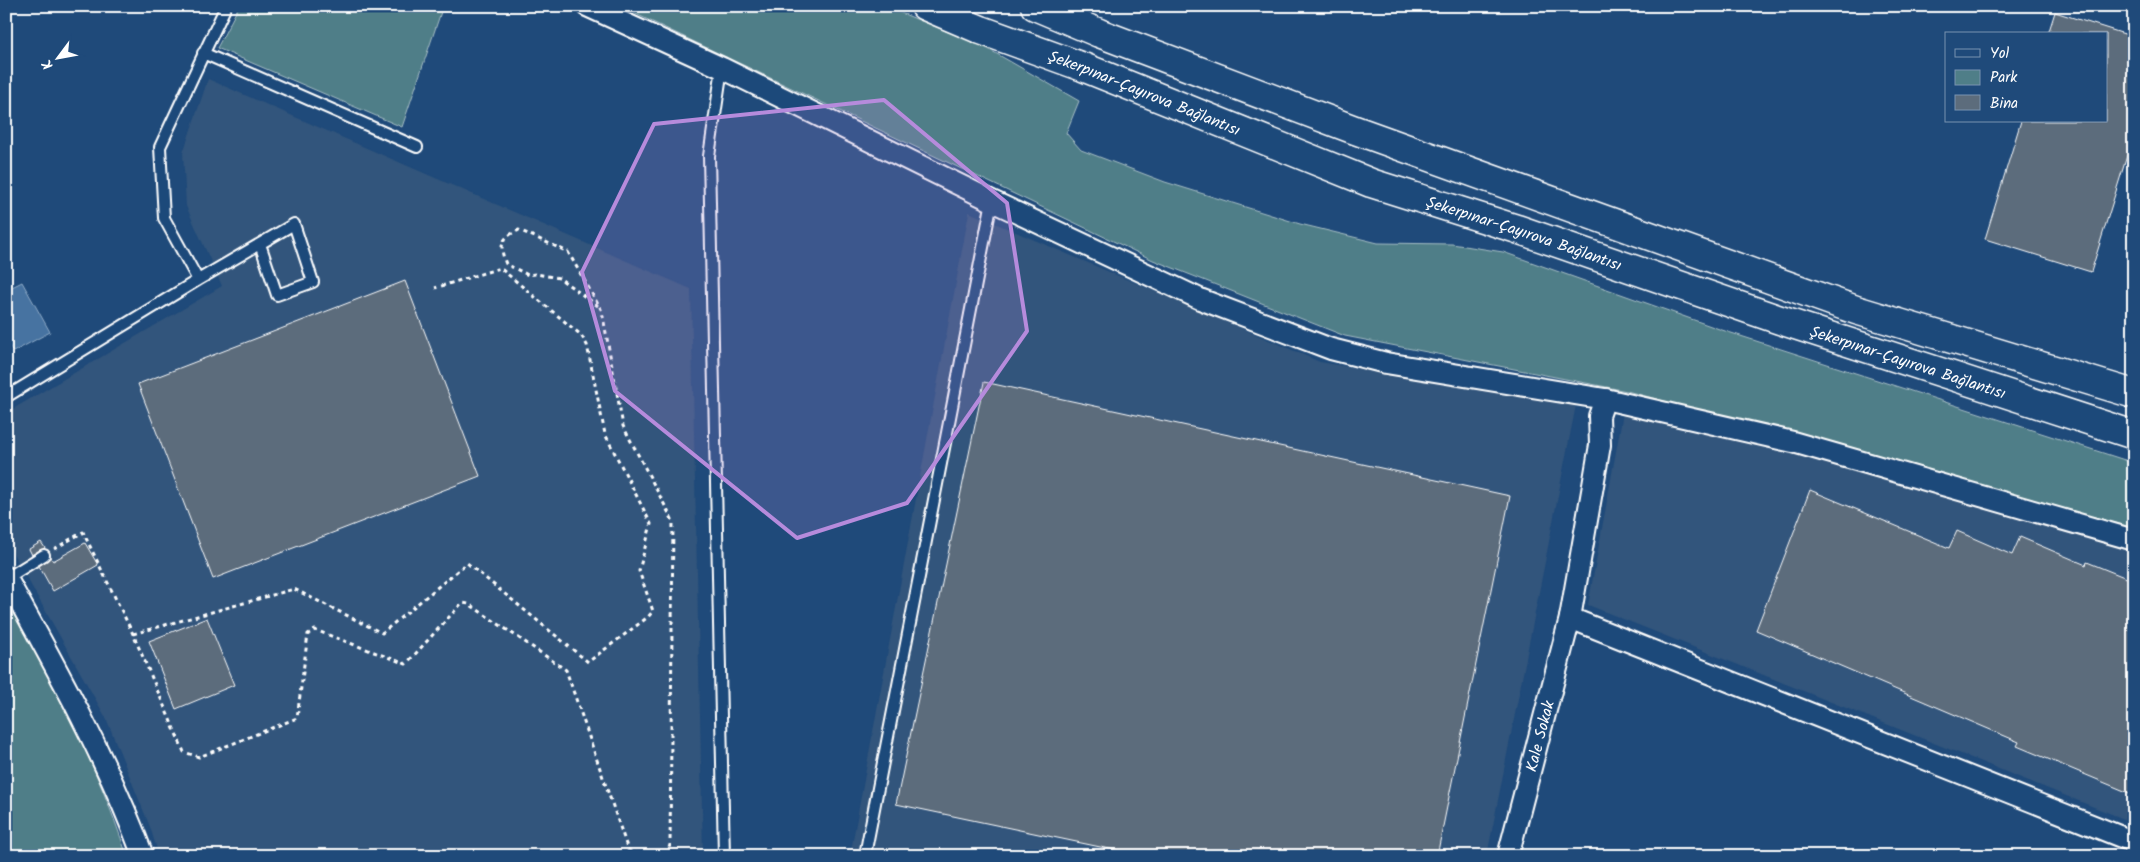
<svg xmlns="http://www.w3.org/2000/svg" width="2140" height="862" font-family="Kalam,sans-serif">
  <rect width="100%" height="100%" fill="#1f4a7a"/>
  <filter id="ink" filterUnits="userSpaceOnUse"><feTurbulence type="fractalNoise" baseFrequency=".02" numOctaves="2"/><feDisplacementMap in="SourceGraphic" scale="10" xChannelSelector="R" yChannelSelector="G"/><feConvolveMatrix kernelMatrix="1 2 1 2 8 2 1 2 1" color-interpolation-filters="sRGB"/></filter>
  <g filter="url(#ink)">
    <!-- built -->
    <path fill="#31547b" d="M208,79L691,289L703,856H159L150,827L106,718L6,541V413L222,286L186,206L183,153Z
      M969,212L1320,362L1576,405L1487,856H850Z
      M1627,391L2134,528V823L1588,605Z"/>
    <!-- green -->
    <path fill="#4f7e88" stroke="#a7bec4" d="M239,6H443L402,127L217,48Z
      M619,6H884L983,46L1079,101L1066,133L1081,150L1165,182L1300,224L1378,243L1452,244L1503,252L1722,330L2134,463V528L1627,391L1345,336L1153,260Z
      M6,596C52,680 97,764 127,856H6Z"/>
    <!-- water -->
    <path fill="#4673a1" stroke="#90abc7" d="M22,282L50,332L13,352L6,340V290Z"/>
    <!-- building -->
    <path fill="#5c6c7c" stroke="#fff" d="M2055,12L2134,37V133L2091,272L1985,239L2021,121H2106V34H2048Z
      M405,281L480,476L213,579L138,384Z
      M984,382L1510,496L1437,856H1143L896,804Z
      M1810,490L1949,548L1957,531L2012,555L2020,537L2086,565L2087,562L2134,581V795L2017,746L2019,742L1756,630Z
      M41,542L45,548L32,555L29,549Z
      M85,543L98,565L53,591L39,566L50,557L53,561Z
      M207,618L234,685L176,709L149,641Z"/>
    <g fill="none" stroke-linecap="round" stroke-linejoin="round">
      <!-- service casing -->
      <g stroke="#fff" stroke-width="14">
        <path id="service" d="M203,53L417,147
          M722,68L709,156L724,856
          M198,280L294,224L313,282L277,295L260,244
          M6,397L198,280L164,218L160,147L226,6
          M7,578L44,555
          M865,855L992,201"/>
      </g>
      <!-- minor casing -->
      <g stroke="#fff" stroke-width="24">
        <g id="minor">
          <path d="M587,6L722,68L992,201L1200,299L1331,349L1386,363L1605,399L1793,442L2134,540"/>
          <path d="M6,577C56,667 107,759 143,856"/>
          <path d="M1570,618L2134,842"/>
          <path id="s1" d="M1508,856L1570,618L1600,445L1599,416L1605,399"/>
        </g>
      </g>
      <!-- motorway casing -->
      <g stroke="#fff" stroke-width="31">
        <g id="motorway">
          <path id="s2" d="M925,6L981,30L1083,67L1371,183L1517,229L1780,320L2134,435"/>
          <path d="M1035,6L1099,33L1355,130L1856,310L2134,394"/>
        </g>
      </g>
      <!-- path -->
      <path stroke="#fff" stroke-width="3" stroke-dasharray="4 4" stroke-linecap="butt" d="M598,306L559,278L536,274L528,275L506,264C499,246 500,238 519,230L568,252L602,311L623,426L673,521L670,845L666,856
        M54,549L83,532L133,634L184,752L199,757L297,718L308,634L315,630L406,664L462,603L469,604L566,670L628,850L643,856
        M133,634L294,589L382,633L467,563L588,662L648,617L653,611L639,571L651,524L605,434L587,345L581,335L500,268L435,288"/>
      <!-- service -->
      <use href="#service" stroke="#1f4a7a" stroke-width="10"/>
      <!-- minor -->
      <use href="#minor" stroke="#1f4a7a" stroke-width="20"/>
      <!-- motorway -->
      <use href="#motorway" stroke="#1f4a7a" stroke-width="28"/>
    </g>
  </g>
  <!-- marked area -->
  <path fill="#b68bdc" fill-opacity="0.2" stroke="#b68bdc" stroke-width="4" stroke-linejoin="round" d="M884,100L1007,203L1027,331L907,503L797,538L615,391L582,272L654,124Z"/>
  <g text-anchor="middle" stroke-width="5" stroke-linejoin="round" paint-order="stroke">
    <!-- street labels -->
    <g font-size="16" fill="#fff" stroke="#1f4a7a">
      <text dy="6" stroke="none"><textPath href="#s2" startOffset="236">Şekerpınar-Çayırova Bağlantısı</textPath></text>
      <text dy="6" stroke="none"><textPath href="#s2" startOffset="641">Şekerpınar-Çayırova Bağlantısı</textPath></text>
      <text dy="6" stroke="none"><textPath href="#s2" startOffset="1046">Şekerpınar-Çayırova Bağlantısı</textPath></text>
      <text dy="6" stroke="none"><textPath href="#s1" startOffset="124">Kale Sokak</textPath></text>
    </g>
  </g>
  <!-- margin -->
  <rect width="2140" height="862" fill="none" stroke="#1f4a7a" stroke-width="25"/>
  <rect x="12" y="12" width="2115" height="837" fill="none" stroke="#fff" stroke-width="2" filter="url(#ink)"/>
  <!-- legend -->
  <rect x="1945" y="32" width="162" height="90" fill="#1f4a7a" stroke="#7992af"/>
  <rect x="1955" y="49" width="25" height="8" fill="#1f4a7a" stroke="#7992af"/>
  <text x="1990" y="58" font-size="15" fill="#ffffff">Yol</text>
  <rect x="1955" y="70" width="25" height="15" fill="#4f7e88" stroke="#7992af"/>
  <text x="1990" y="82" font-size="15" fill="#ffffff">Park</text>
  <rect x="1955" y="95" width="25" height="15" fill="#5c6c7c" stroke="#7992af"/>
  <text x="1990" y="108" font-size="15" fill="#ffffff">Bina</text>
  <!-- north arrow -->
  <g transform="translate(58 58) rotate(238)" stroke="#1f4a7a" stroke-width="4" paint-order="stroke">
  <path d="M0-4L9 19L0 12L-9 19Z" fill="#ffffff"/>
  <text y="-8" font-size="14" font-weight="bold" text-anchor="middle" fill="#ffffff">K</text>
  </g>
</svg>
